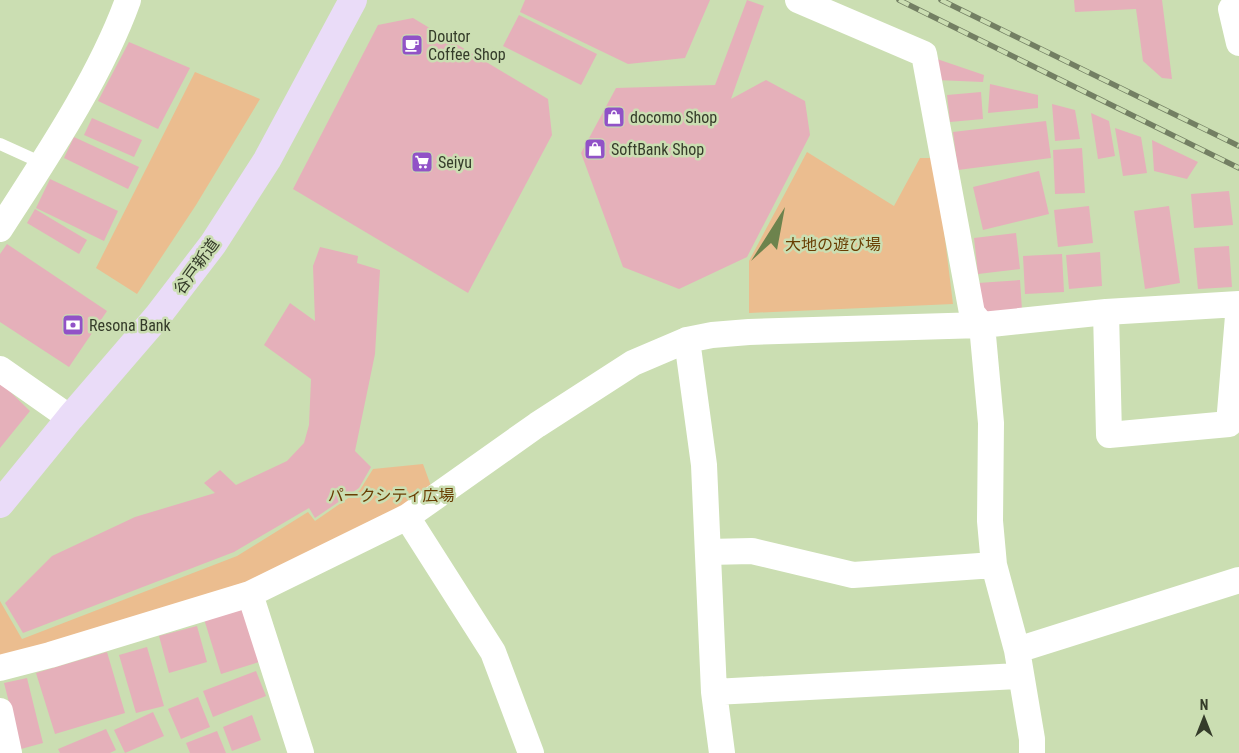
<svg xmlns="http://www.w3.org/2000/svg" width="1239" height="753" font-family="'Roboto Condensed','Noto Sans JP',sans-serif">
  <rect width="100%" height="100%" fill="#cbdeb2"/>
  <!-- green -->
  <path fill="#ebbd8f" d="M195,72L260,99L196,205L137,294L96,268Z
    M807,152L894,206L920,158H935L953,304L749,313V261Z
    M423,464L435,497L250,594L0,668V601L22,639L237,556L308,512L315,521L360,490L373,469Z"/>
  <!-- water -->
  <path fill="#6d834d" d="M785,207L777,250L771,243L751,261Z"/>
  <!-- building -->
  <path fill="#e5b0ba" d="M525,0H710L685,58L628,64L520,12Z
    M747,0L764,6L731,99L766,80L805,101L810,135L747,257L679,289L623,267L581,153L616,88L715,85Z
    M1074,0H1162L1172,79L1162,78L1143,61L1136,9L1075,12Z
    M519,15L597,54L581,85L503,46Z
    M413,18L548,99L552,135L468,293L293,189L378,25Z
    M129,42L190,68L158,129L98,101Z
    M937,59L984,75L983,82L936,80Z
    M990,84L1038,95V108L988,113Z
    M981,92L983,119L950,122L947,95Z
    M1052,104L1075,110L1080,139L1055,141Z
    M1091,113L1109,121L1115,156L1098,159Z
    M92,118L142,140L134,157L84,135Z
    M1046,121L1051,158L958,170L953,132Z
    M1115,128L1141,137L1147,173L1123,176Z
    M74,137L139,167L128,189L64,158Z
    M1152,140L1198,162L1187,179L1154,171Z
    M1082,148L1085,193L1055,194L1053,150Z
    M1039,171L1049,214L983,230L973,187Z
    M50,179L118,211L104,241L36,208Z
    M1229,191L1233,225L1194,228L1191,194Z
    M1089,206L1093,243L1058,247L1054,210Z
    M1169,206L1180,283L1145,289L1134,211Z
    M35,209L87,240L79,254L27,223Z
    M1016,233L1020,269L978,274L974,238Z
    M7,244L107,311L69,367L0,322V254Z
    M1229,246L1232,287L1198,289L1194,248Z
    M320,247L358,256L357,263L380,270L375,354L355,451L371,467L359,488L315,518L309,508L234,552L23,633L5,603L52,556L135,517L215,493L204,483L220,470L236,485L287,461L304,443L309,425L311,379L264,345L290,303L315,321L313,266Z
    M1100,252L1102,286L1069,289L1066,255Z
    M1062,254L1064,292L1025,294L1023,256Z
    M1020,280L1022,310L980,313L978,283Z
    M0,382L30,411L0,448Z
    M243,607L259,662L221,674L204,619Z
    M197,626L207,662L169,673L159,636Z
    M147,647L164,706L136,713L119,655Z
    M107,652L125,713L55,734L36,673Z
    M256,671L266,696L213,717L203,691Z
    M27,678L43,743L21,749L4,683Z
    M198,697L210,727L181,739L168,709Z
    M153,712L164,736L125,753L114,730Z
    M252,715L261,740L232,751L223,727Z
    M106,729L116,750L110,753H60L58,749Z
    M217,731L226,753H190L186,743Z"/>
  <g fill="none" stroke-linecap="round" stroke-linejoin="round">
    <!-- service -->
    <path stroke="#fff" stroke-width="12" d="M0,144L42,163"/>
    <!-- minor -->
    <path stroke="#fff" stroke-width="26" d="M798,0L924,54L972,313L982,325L991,423L990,521L994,565L1017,650L1032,739V753
      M1231,9L1239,43
      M0,229C45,159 100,78 128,0
      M1106,312L1109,435L1229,424L1239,304
      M687,340L704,465L714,692L722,753
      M0,369L70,418
      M407,517L493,652L531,753
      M708,552L752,551L853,575L994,565
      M250,594L301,753
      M1017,650L1239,580
      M0,668L50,655L250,594L407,517L537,425L633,363L687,340L712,335L749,332L982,325L1106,312L1239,304
      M714,692L1019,676
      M0,711L9,753"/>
    <!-- secondary -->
    <path stroke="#eadcf8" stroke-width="28" d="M0,504L70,418L157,317L213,244L267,160L353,0"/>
    <!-- rail casing -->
    <g stroke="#737f63" stroke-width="5.5">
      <path id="rail" d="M899,0L1239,168
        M941,0L1239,146"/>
    </g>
    <!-- rail -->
    <use href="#rail" stroke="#cbdeb2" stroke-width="4" stroke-dasharray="11" stroke-linecap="butt"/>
  </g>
  <!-- icons -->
  <defs>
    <g id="cafe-square" transform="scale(1.125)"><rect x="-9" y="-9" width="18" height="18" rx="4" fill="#9152c7" stroke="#cbdeb2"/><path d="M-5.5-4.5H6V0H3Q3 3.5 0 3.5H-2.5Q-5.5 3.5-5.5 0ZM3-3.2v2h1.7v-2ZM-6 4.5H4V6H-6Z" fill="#fff"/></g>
    <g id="shop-square" transform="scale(1.125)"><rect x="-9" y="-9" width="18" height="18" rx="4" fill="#9152c7" stroke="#cbdeb2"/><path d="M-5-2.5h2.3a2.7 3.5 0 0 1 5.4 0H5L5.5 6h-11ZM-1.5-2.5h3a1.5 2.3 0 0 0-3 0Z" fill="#fff"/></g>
    <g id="supermarket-square" transform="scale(1.125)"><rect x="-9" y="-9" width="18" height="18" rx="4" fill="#9152c7" stroke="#cbdeb2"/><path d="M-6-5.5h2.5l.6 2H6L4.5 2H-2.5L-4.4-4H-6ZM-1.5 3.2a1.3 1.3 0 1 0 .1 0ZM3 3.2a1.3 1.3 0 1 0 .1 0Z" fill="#fff"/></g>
    <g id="bank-square" transform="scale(1.125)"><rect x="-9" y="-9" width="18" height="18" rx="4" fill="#9152c7" stroke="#cbdeb2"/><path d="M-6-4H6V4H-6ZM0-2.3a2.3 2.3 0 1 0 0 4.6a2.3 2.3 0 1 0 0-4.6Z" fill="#fff"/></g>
  </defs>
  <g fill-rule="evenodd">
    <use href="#cafe-square" x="412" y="45"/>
    <use href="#shop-square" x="614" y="117"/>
    <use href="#shop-square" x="595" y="149"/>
    <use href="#supermarket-square" x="422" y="162"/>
    <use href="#bank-square" x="73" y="325"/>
  </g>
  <g text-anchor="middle" stroke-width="5" stroke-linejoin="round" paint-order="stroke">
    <!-- poi labels -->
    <g font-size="16" fill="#353c2a" stroke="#cbdeb2" text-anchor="start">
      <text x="428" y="42">Doutor<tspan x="428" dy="18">Coffee Shop</tspan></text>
      <text x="630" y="123">docomo Shop</text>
      <text x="611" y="155">SoftBank Shop</text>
      <text x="438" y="168">Seiyu</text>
      <text x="89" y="331">Resona Bank</text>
    </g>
    <!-- park labels -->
    <g font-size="16" fill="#693e03" stroke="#cbdeb2">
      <text x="833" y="250">大地の遊び場</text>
      <text x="391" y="501">パークシティ広場</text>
    </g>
    <!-- street labels -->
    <g font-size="16" fill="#353c2a" stroke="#cbdeb2">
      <text transform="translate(196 266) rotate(-54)" y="6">谷戸新道</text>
    </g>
  </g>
  <!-- north arrow -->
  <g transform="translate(1204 718)" stroke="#cbdeb2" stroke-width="4" paint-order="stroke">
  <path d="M0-4L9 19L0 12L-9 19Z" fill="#353c2a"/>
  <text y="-8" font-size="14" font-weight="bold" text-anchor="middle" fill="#353c2a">N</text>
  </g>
</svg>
